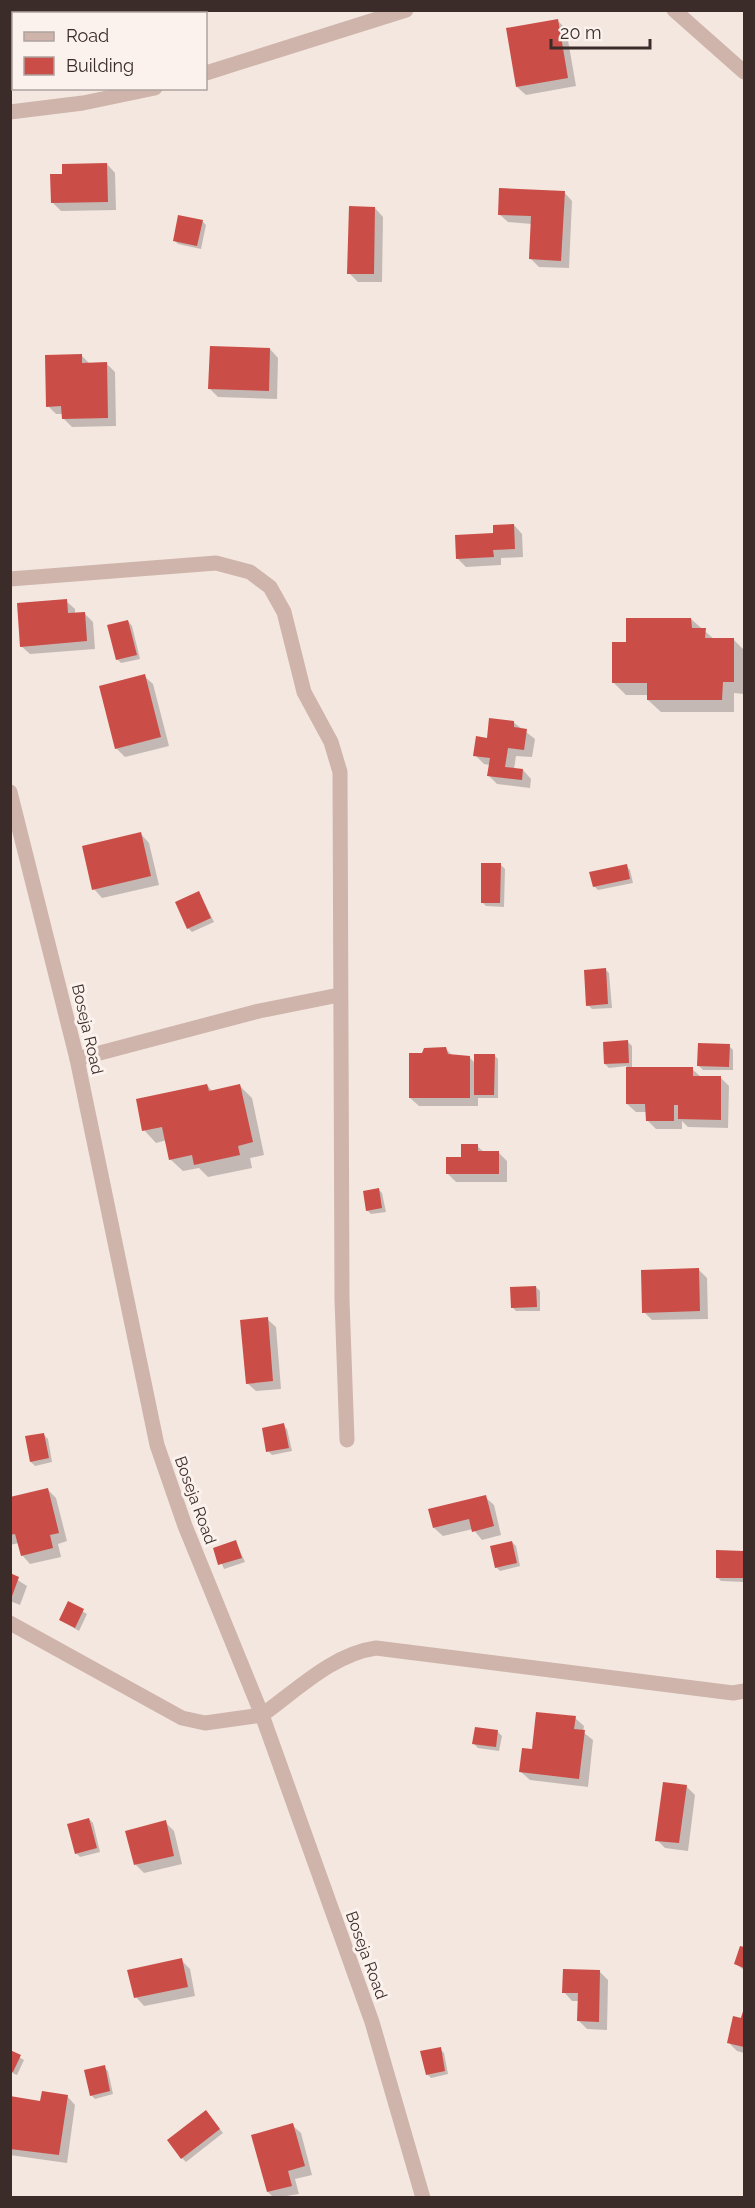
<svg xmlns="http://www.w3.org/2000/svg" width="755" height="2208" font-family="Raleway,sans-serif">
  <rect width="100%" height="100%" fill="#f4e7e0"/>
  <!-- shadow -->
  <path fill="#0003" d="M557,20L566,29L576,86L526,95L517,87Z
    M107,164L115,173L116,210L61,211L53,203L64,175Z
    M564,192L572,201L569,268L539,267L530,258L532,224L508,222L499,214Z
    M375,208L383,217L382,282H358L349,273Z
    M202,221L206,225L201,249L178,244L174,240Z
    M270,349L278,358L277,399L218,397L210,389Z
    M82,356L90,364L106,363L115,372L116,426L72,427L63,418V414H56L48,406Z
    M514,525L522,534L523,557L501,558V565L466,567L457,558Z
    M66,601L75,609V614H85L93,622L95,649L30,654L21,646Z
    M691,619L715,640H734L744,650V694L734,693V712H661L648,700V695H626L613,682Z
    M128,621L132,626L140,659L121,663L117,659Z
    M144,676L153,684L169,746L125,757L116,748Z
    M513,722L535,739L532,757L516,756L514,769L523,770L531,779L530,788L497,784L489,776L490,765L484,764L475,755L488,739Z
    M141,834L149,843L159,885L102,898L94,889Z
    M501,865L505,869L504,907L486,906L482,902Z
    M626,866L630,870L633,883L598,890L594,886Z
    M199,892L214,922L192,932L188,928Z
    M605,969L609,973L612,1008L592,1009L588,1005Z
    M628,1042L632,1046V1068L692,1069L701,1077H720L729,1086L728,1128L688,1127L682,1121V1129H656L647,1120V1112H636L627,1104V1066L609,1068L605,1064Z
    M729,1046L733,1050V1070H703L699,1066Z
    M446,1049L453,1056L469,1057L475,1063L494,1055L498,1059V1098H478V1106H419L410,1098L424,1055Z
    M207,1085L213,1092L240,1086L252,1098L264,1155L250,1158L252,1168L208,1177L199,1168L183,1171L170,1159L167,1140L156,1143L144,1130Z
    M477,1146L484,1152L499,1153L507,1161V1182H456L448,1174Z
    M378,1189L382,1193L386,1212L371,1214L367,1210Z
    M698,1269L707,1278L708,1319L652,1320L644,1312Z
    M536,1287L540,1291V1311H516L512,1307Z
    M267,1319L276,1327L281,1389L256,1391L247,1383Z
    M283,1425L287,1429L292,1451L272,1455L268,1451Z
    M44,1435L48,1439L52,1462L35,1466L31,1462Z
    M48,1490L56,1498L67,1541L58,1544L61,1557L30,1564L22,1555L19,1543L10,1545V1499Z
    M485,1497L494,1505L501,1535L482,1540L473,1529L443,1536L434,1528Z
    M236,1542L245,1562L224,1569L215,1548Z
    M512,1542L516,1546L520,1566L500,1571L496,1567Z
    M744,1552V1582L721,1581L717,1577Z
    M10,1575L27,1586L20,1605L10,1601Z
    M69,1603L87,1614L79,1631L60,1620Z
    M575,1718L584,1726L583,1732L593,1740L588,1787L530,1780L521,1772L533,1751Z
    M498,1732L502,1736L499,1751L478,1748L474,1744Z
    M686,1786L695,1795L688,1851L665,1848L657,1840Z
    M89,1819L93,1823L100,1852L80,1857L76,1853Z
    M165,1822L174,1831L182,1864L144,1873L136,1865Z
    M741,1948L744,1949V1970L736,1964Z
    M181,1960L190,1969L195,1996L144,2006L136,1997Z
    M599,1971L608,1980L607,2030L587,2029L579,2021V2001H572L564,1992Z
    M744,2011V2053L737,2051L728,2042Z
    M440,2049L444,2053L448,2074L431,2078L427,2074Z
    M10,2052L24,2060L17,2075L10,2072Z
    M104,2067L108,2071L113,2094L95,2099L91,2095Z
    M67,2096L75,2105L67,2163L10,2155V2098L41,2103Z
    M210,2116L223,2133L186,2162L182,2158Z
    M292,2125L301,2133L312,2175L295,2179L299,2194L274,2198L268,2192Z"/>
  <!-- building -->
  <path fill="#cb4d47" d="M558,19L568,78L516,87L506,28Z
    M107,163L108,202L51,203L50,174H62V164Z
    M499,188L565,191L561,261L529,259L531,216L498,215Z
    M349,206L375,207L374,274H347Z
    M178,215L203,220L197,246L173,241Z
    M210,346L270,348L269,391L208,389Z
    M82,354V363L107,362L108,418L62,419L61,406L46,407L45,355Z
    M514,524L515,549L493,550L494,557L456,559L455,535L493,533V525Z
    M67,599L68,613L85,612L87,641L20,647L17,603Z
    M626,618H691L692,628H706L705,638H734V682H723L722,700H647V683H612V642H626Z
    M128,620L137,655L116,660L107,625Z
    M145,674L161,737L115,749L99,686Z
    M489,718L514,721V727L527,729L524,750L508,748L505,767L523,769L522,780L487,776L490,758L473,756L476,736L487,738Z
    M141,832L151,876L92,890L82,846Z
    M481,863H501L500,903H481Z
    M627,864L630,879L593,887L589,872Z
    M199,891L211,918L187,929L175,902Z
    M606,968L608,1004L586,1006L584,970Z
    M628,1040L629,1063L604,1064L603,1042Z
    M698,1043L730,1044L729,1067L697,1066Z
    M446,1047L448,1054L470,1056V1098H409V1053H422L424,1048Z
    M474,1054H495L494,1095H474Z
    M626,1067H693V1076H721V1120L678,1119V1105H674V1121H646L645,1104H626Z
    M207,1084L209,1091L240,1084L253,1142L238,1146L240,1155L194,1165L192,1155L169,1160L162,1127L142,1131L136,1099Z
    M461,1144H478V1151H499V1174H446V1157H461Z
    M379,1188L382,1208L366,1211L363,1191Z
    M699,1268L700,1311L642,1313L641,1270Z
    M536,1286L537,1307L511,1308L510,1287Z
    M268,1317L273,1381L246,1384L240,1320Z
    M284,1423L289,1448L266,1452L262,1428Z
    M44,1433L49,1458L30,1462L25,1436Z
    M48,1488L59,1533L50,1535L53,1548L21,1556L15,1534L10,1535V1497Z
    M486,1495L494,1526L472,1532L469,1519L433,1528L428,1509Z
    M236,1540L242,1558L218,1565L213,1548Z
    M512,1541L517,1563L495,1568L490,1546Z
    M716,1550L744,1551L743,1578H716Z
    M10,1573L19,1577L11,1599H10Z
    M68,1601L84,1609L75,1628L59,1620Z
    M536,1712L576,1716L574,1729L585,1730L579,1779L519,1772L522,1748L532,1749Z
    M475,1727L498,1730L496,1747L472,1744Z
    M663,1782L687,1785L679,1843L655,1841Z
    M89,1818L97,1848L75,1854L67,1824Z
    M166,1820L174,1856L134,1865L125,1831Z
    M740,1946L744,1947V1968L734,1964Z
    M182,1958L188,1987L134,1998L127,1970Z
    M563,1969L600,1970L599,2022L577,2021L578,1993H562Z
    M744,2008V2047L727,2043L733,2016L741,2018Z
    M441,2047L445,2071L426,2075L420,2051Z
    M10,2050L21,2055L13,2072L10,2071Z
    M105,2065L110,2091L90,2096L84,2070Z
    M42,2091L68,2095L59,2155L10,2149V2096L40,2101Z
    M206,2110L220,2129L181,2159L167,2140Z
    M293,2123L305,2166L288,2171L292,2186L267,2192L251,2135Z"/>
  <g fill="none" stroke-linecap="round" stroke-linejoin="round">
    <!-- service -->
    <path stroke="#ceb4aa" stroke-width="15" d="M674,10L744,72
      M206,73L406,10
      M10,112L83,103L155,88
      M10,579L216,563L250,572L270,587L284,612L304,692L331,742L340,772L342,1300L347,1440
      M77,1059L259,1011L339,995
      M262,1715C297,1690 333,1654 376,1648L733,1693L744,1691"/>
    <!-- minor -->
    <path stroke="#ceb4aa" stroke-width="15" d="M10,792L77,1059L157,1445L185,1526L262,1715L372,2022L423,2198
      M10,1623L182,1718L205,1723L262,1715"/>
  </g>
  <g text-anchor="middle" stroke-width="6" stroke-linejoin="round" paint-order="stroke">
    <!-- street labels -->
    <g font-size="16" fill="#3b2c2a" stroke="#fbf2ed">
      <text transform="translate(88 1029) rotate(77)" y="6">Boseja Road</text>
      <text transform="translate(196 1500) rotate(70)" y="6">Boseja Road</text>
      <text transform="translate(367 1955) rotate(70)" y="6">Boseja Road</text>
    </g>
  </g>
  <!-- border -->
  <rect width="755" height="2208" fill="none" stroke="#3b2c2a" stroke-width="24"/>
  <!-- legend -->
  <rect x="12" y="12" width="195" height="78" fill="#fbf2ed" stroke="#aea39f" stroke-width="1.5"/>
  <rect x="24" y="32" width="30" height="9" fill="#ceb4aa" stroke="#aea39f" stroke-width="1.5"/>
  <text x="66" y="42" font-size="18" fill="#3b2c2a">Road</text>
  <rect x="24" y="57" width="30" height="18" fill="#cb4d47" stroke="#aea39f" stroke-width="1.5"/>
  <text x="66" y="72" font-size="18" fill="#3b2c2a">Building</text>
  <!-- scale -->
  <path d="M551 39v9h99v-9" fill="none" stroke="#3b2c2a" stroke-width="3"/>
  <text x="560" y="39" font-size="18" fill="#3b2c2a" stroke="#fbf2ed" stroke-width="4.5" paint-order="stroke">20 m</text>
</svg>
